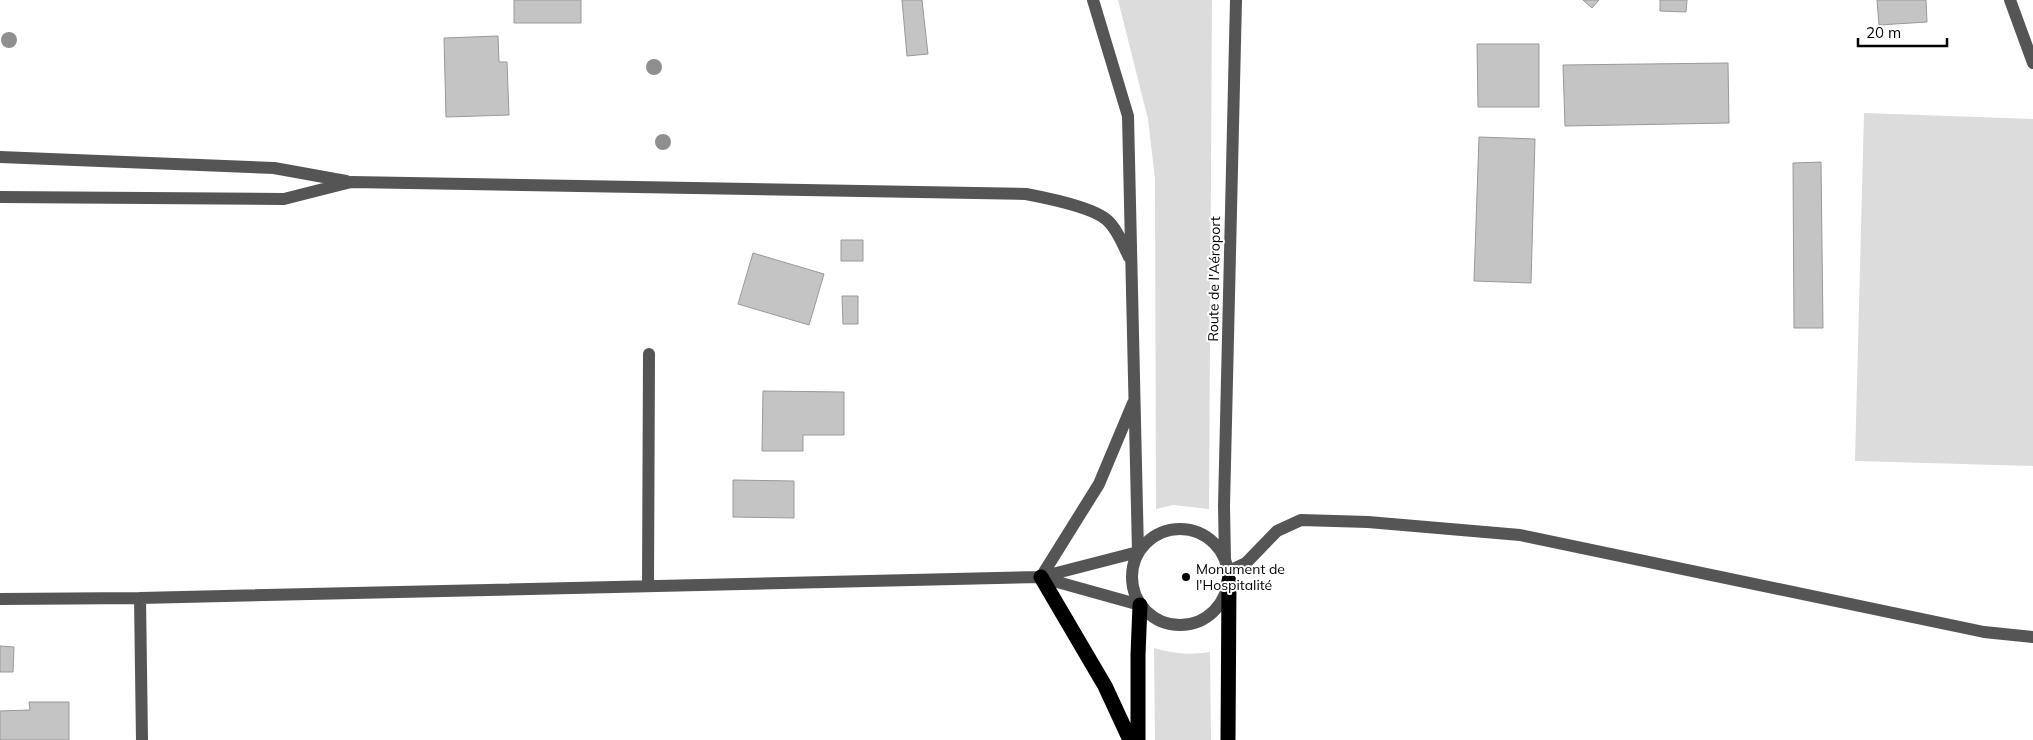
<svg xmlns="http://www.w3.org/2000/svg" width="2033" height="740" font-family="Mulish,sans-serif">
  <rect width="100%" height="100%" fill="#fff"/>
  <!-- grass -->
  <path fill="#dcdcdc" d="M1118,0H1212L1209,509L1173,505L1156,509L1155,179L1148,119Z
    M1864,113L2033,119V466L1855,461Z
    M1154,648C1174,654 1190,655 1210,652L1211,740H1155Z"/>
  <!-- building -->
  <path fill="#c4c4c4" stroke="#999" d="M514,0H581V23H514Z
    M902,0H922L928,54L907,56Z
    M1583,0H1599L1592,8Z
    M1660,0H1687L1686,12L1660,11Z
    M1877,0H1926L1927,22L1879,25Z
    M498,36L499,62H507L509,115L446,117L444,38Z
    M1477,44H1539V107H1478Z
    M1728,63L1729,123L1565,126L1563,65Z
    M1479,137L1535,139L1531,283L1474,281Z
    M1821,162L1823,328H1794L1793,163Z
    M841,240H863V261H841Z
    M753,253L824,274L809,325L738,304Z
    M842,296H858V324H843Z
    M763,391L844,392V435H803V451H762Z
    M733,480L794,481V518L733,517Z
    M0,646L14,647L13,672H0Z
    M29,702H69V740H0V711L30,710Z"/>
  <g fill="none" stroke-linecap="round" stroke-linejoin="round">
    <!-- minor -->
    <path stroke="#555" stroke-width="12" d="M2010,0L2033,63
      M0,157L274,168L346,181
      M0,197L284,199L351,182L1026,194C1047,198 1093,207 1107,220C1118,230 1123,245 1129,257
      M1132 577a48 48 0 1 1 96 0a48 48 0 1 1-96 0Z
      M1225,559L1224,506L1236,0
      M1229,571L1246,563L1277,531L1301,520L1368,522L1520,535L1984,632L2033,637
      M1041,577L1099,484L1133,403
      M1043,578L1140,605
      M648,586L649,354
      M140,598L142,740
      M0,599L140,598L1041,577L1138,552L1128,116L1093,0"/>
    <!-- highway -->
    <path stroke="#000" stroke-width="15" d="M1041,577L1105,686L1130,740
      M1138,740V655L1140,605
      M1228,740L1229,581"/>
  </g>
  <!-- trees -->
  <g fill="#8f8f8f">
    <circle cx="9" cy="40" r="8"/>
    <circle cx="654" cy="67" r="8"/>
    <circle cx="663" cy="142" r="8"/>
  </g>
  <!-- markers -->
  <circle fill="#000" stroke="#fff" stroke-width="2" cx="1186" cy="577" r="5"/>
  <g text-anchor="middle" stroke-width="4" stroke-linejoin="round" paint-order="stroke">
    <!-- street labels -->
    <g font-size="14" fill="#000" stroke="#fff">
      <text transform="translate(1214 279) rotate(-89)" y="5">Route de l'Aéroport</text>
    </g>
    <!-- poi labels -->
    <g font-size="14" fill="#000" stroke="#fff" text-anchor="start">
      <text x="1196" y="574">Monument de<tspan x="1196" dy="16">l'Hospitalité</tspan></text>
    </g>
  </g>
  <!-- scale -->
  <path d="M1858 38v8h89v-8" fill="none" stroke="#000000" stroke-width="2.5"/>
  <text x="1866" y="38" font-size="15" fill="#000000" stroke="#ffffff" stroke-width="4" paint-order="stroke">20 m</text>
</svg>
